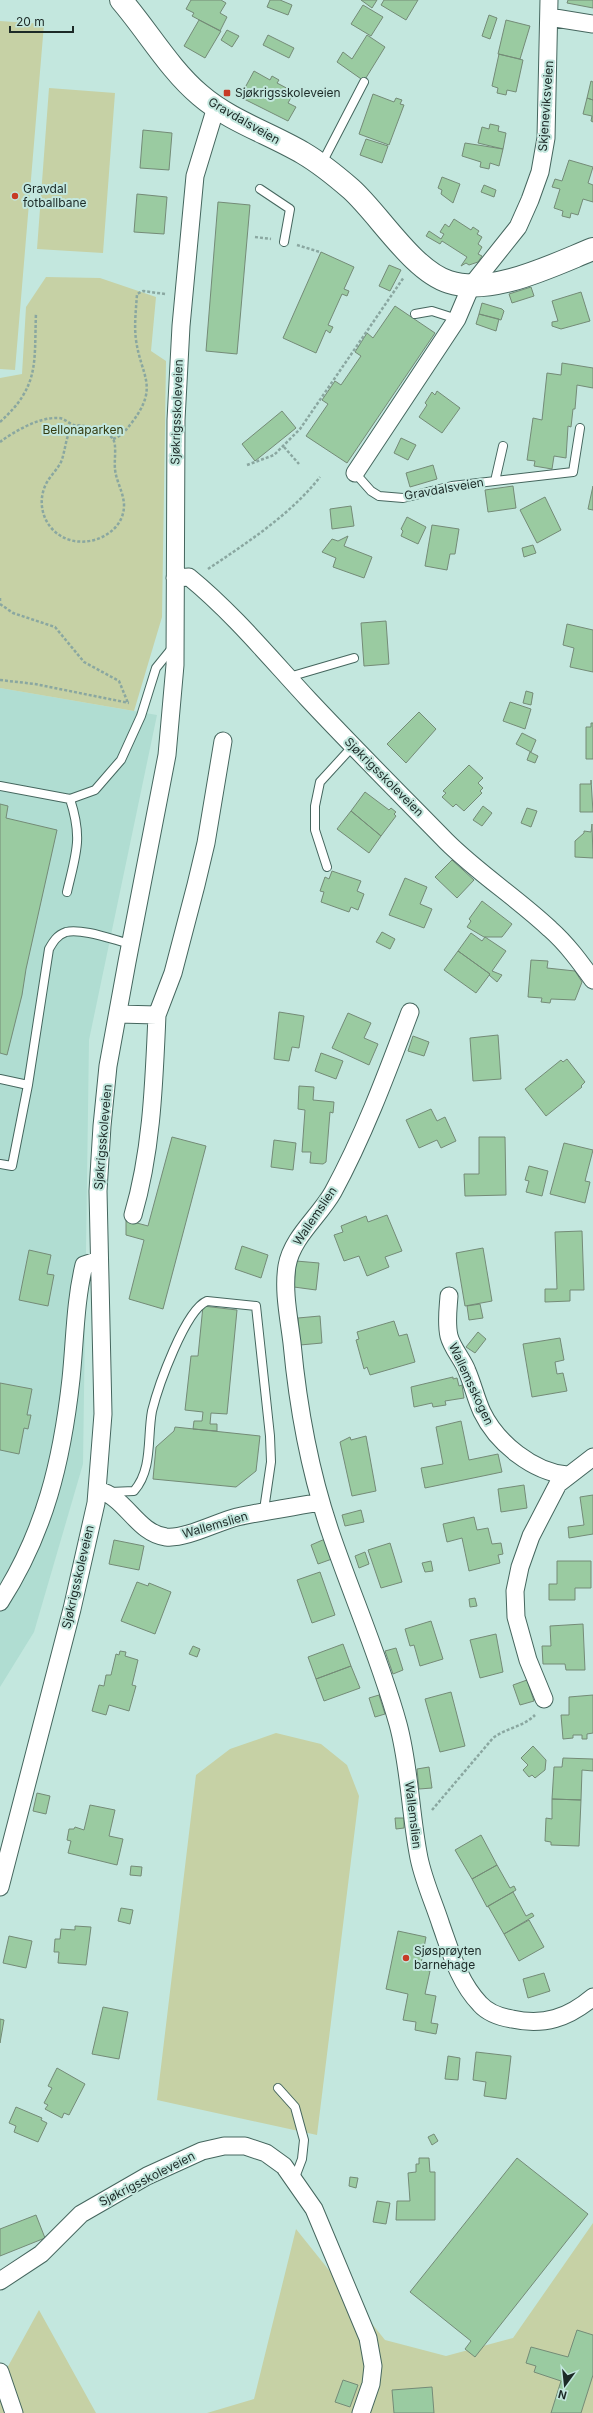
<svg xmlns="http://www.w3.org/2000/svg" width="593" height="2413" font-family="Inter,sans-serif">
  <rect width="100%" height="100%" fill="#c3e7de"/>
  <!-- built -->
  <path fill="#b0ddd2" d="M0,688L157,715L89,1040L83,1464L34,1632L0,1687Z"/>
  <!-- green -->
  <path fill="#c6d1a5" d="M0,21L44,24L15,370L0,369Z
    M49,88L115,93L103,253L37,249Z
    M46,277L100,278L156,297L151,351L166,361L162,617L134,711L0,688V378L22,374L26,307Z
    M276,1733L321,1744L347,1765L359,1796L317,2135L157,2100L196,1775L230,1749Z
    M593,2223V2413H207L254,2399L296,2229L385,2340L446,2356L513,2338Z
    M39,2310L96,2413H0V2381Z"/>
  <!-- building -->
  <path fill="#9acba1" stroke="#748b77" d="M191,0H221L226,3L220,13L227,17L220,31L192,16L194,13L186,9Z
    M270,0H280L292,5L288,15L267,7Z
    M361,0H377L372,8Z
    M384,0H418L406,20L381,5Z
    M568,0H593V8L567,3Z
    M363,5L383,17L371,36L351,24Z
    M489,15L497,18L490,39L482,36Z
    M199,20L221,31L205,58L184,46Z
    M506,20L530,26L520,59L498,54Z
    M227,30L239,36L232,47L221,40Z
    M268,35L294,48L289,58L263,45Z
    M367,35L385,47L364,81L337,62L343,52L352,59Z
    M499,54L523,60L516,92L507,90L506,95L497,93L498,88L492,86Z
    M254,71L270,80L272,76L279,80L277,83L294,92L288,103L296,107L288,121L240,97Z
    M591,81L593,82V100L587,98Z
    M373,94L394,102L396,98L402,100L400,104L404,105L389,145L359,134Z
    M587,98L593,100V122L591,121L592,116L583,114Z
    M490,124L499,126L498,131L506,133L503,149L478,143L482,127L489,129Z
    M143,130L172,133L169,170L140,168Z
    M366,139L388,146L382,163L360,155Z
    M465,143L503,149L499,166L490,163L489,169L480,167L481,162L462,156Z
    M569,160L593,167L588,183L593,185V202L583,199L578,215L571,213L570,218L562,216L563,211L554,208L560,189L552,187L555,179L562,181Z
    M442,177L460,184L453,203L441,194L442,190L438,188Z
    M484,185L496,190L494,197L481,192Z
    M137,194L167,197L164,234L134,232Z
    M218,202L250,205L237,354L206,351Z
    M454,219L471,230L473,227L479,231L477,234L482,237L478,244L482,247L478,254L482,256L478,262L469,265L466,263L461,266L467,257L442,241L440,244L426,236L429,231L441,239L444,234L440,232L445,224L449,227Z
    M321,252L354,267L344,289L349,291L347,296L342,294L328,325L333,327L330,333L326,330L316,353L283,338Z
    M389,265L401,270L390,291L379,286Z
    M531,287L534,296L512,303L509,294Z
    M581,292L590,321L561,329L552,326V322L558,321L552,301Z
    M482,303L502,309L504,311L501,320L479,314Z
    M395,306L435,333L347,463L306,436L328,404L322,400L335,381L341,385L361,356L355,352L367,333L373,338Z
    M479,314L499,319L496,331L476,324Z
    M562,363L593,368V388L577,385L575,409H573L571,427L568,426L566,458L554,456L552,469L534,466L535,461L527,460L533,418L542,420L547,373L561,375Z
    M437,391L460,408L442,433L419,417L427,405L425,403L432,392L435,395Z
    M282,411L296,428L255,461L242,444Z
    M401,438L416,445L408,460L394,453Z
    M433,465L437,479L410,487L406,473Z
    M513,486L516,508L488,512L485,490Z
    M593,486V510L588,509Z
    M545,497L561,530L537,543L520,510Z
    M351,506L354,526L332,529L330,509Z
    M407,517L426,527L418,544L401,536L403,531L401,529Z
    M432,525L459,529L455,554H450L447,570L425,566Z
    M348,536L344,546L372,557L364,578L333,567L336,558L322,552L332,539L338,541Z
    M533,545L536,553L524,557L522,548Z
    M386,621L389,664L364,666L361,623Z
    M567,624L593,630V672L570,667L574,648L563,645Z
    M526,691L533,693L531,705L523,703Z
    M510,702L531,709L525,729L503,721Z
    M419,712L436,729L406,763L387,744Z
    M591,723H593V759H586V727H591Z
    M522,733L536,740L531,752L516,744Z
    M530,752L538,756L535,763L527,760Z
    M469,765L483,778L478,783L483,788L480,791L482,793L464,811L456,804L453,807L442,797L446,793L443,791Z
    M591,780L593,812H580V784H591Z
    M365,792L389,810L391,808L396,812L394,814L396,816L381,836L351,811Z
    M0,804L8,806L6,818L57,830L26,969L22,995L7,1055L0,1053Z
    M483,806L492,813L482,826L473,820Z
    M527,808L537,811L531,827L521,823Z
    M351,811L381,836L369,853L337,829Z
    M592,824L593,858L575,857V841L584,833V831L591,832Z
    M452,860L474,880L457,898L435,877Z
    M332,871L361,881L357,891L364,894L358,910L351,907L349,912L321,902L324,892L320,891L325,877L329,879Z
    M405,878L427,887L420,904L432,909L424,928L389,915Z
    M482,901L512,924L502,937H484L467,927L471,921L469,919Z
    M382,932L395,939L390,949L376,942Z
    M471,933L482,941L485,937L506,951L492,971L502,975L497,982L489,975L490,974L458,951Z
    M458,951L490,974L476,993L444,970Z
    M531,960L548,961L547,968L575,971L582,982L575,1000L551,999L550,1003L541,1002L542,998L528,997Z
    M279,1012L304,1016L299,1048L292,1047L289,1061L274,1059Z
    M348,1013L371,1023L364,1038L378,1044L369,1065L332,1048Z
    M498,1035L501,1079L473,1081L470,1038Z
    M413,1036L429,1042L424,1056L408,1051Z
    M321,1053L343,1061L336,1079L315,1071Z
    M567,1059L585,1082L581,1086L582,1087L546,1116L525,1089L561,1060L563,1062Z
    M299,1086L314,1087L313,1100L334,1102L333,1113L330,1112L326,1162L323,1164L310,1163L311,1152H302L305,1110L298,1109Z
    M431,1109L437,1121L445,1117L456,1141L441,1148L437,1140L419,1148L406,1120Z
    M172,1137L206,1146L163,1309L129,1299L144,1240L126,1235V1220L148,1226Z
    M479,1137H505L506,1195L465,1196L464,1174H479Z
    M274,1140L296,1143L293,1170L271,1167Z
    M564,1143L593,1150L585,1181L590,1182L585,1203L550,1194Z
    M529,1166L548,1171L542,1196L526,1192L529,1181L525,1180Z
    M387,1215L402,1251L385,1257L389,1267L367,1276L359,1256L344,1261L334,1235L343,1232L341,1226L366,1216L368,1222Z
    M582,1231L584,1290H570V1301L545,1302V1289H557L555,1232Z
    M242,1246L268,1255L261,1278L235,1269Z
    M483,1248L492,1301L465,1306L456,1253Z
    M29,1250L51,1255L47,1274L54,1275L48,1306L19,1300Z
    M296,1261L319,1263L316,1290L294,1287Z
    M480,1304L483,1318L469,1320L467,1306Z
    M203,1306L237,1310L227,1414L211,1413L210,1424H217V1431L193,1429L194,1421H202L203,1412L185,1410L191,1356H198Z
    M320,1316L322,1343L300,1345L298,1318Z
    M394,1321L399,1336L407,1334L415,1362L370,1375L367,1367L364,1369L356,1340L359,1339L357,1332Z
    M478,1332L486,1339L475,1353L466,1347Z
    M560,1338L564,1360L555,1362L557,1374L563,1373L567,1391L532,1397L523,1344Z
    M453,1377V1379L457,1378L459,1386L462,1385L464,1398L445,1401L446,1405L433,1407L432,1403L414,1407L411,1387Z
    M0,1383L32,1389L27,1415H31L28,1429L24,1428L19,1454L0,1450Z
    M461,1421L469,1460L498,1454L502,1472L425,1488L421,1468L443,1464L436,1427Z
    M175,1427L260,1436L256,1471L236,1487L153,1479L156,1447L174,1431Z
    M366,1436L376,1491L352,1496L340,1442L350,1437L351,1440Z
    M524,1485L527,1508L501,1512L498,1489Z
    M593,1495V1534L569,1538L568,1527L584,1525L580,1497Z
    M361,1510L364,1522L345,1526L342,1515Z
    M474,1517L477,1530L488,1528L492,1544L501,1543L503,1554L498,1555L500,1563L469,1571L462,1538L447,1542L443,1524Z
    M325,1539L332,1559L318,1564L311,1545Z
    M114,1540L144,1546L139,1570L109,1564Z
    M390,1543L402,1582L381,1588L368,1550Z
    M365,1552L369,1564L359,1568L355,1556Z
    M431,1561L433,1571L425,1572L422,1563Z
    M557,1561H591V1588H575V1600H549V1584H557Z
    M320,1572L335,1615L312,1623L297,1580Z
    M137,1582L148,1586L149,1583L171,1592L155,1634L121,1621Z
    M475,1598L477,1606L470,1607L469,1599Z
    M431,1621L443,1659L420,1666L414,1645L410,1646L405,1629Z
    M583,1624L585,1670H566L565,1664H543L542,1646H551L550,1626Z
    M496,1634L503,1672L480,1678L470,1640Z
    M343,1644L351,1666L316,1679L308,1657Z
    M193,1646L200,1649L197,1657L189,1654Z
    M396,1648L403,1670L393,1674L385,1651Z
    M120,1651L126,1652L125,1656L138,1660L132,1685L136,1686L129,1711L109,1705L106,1715L92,1711L99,1685L104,1686L106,1675H111L116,1654L119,1655Z
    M351,1666L360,1688L324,1701L316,1679Z
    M527,1680L534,1701L520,1705L513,1685Z
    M451,1692L465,1746L440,1752L425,1699Z
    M379,1695L385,1714L375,1717L369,1698Z
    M593,1695V1733L587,1734V1739H582V1735H573V1738L563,1739L561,1715H569V1697Z
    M533,1746L546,1760L545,1770L535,1778L532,1775L529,1777L523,1770L528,1765L521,1758Z
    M563,1758L593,1759V1771L582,1770L581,1800L552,1799L554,1767H562Z
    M429,1767L432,1788L419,1789L417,1769Z
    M37,1793L50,1796L46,1814L33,1811Z
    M552,1799L581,1800L579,1846L551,1845V1842L545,1841L546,1818L552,1819Z
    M90,1805L115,1810L109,1836L123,1839L117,1865L68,1853L71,1841L67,1840L69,1829H74L75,1827L84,1830Z
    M395,1818H404V1828L396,1829Z
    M481,1835L497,1865L472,1879L455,1850Z
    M497,1865L510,1888L514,1886L516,1890L487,1907L472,1879Z
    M131,1866L142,1867L141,1876L130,1875Z
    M513,1892L526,1916L532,1913L534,1916L504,1934L488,1906Z
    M121,1908L133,1910L130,1924L118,1921Z
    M529,1920L544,1947L519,1961L504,1934Z
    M75,1926L91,1927L86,1965L58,1963L59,1952H54L55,1939H60L61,1929L75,1930Z
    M398,1931L426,1937L420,1969L430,1971L425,1994L436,1996L431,2023L438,2024L436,2034L415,2030L416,2022L403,2020L408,1994L386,1989Z
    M9,1936L32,1941L26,1968L3,1963Z
    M544,1973L550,1991L528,1998L523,1979Z
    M103,2007L128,2012L119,2059L92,2054Z
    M0,2019L4,2020L0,2043Z
    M476,2052L511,2056L506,2099L484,2096L486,2082L473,2080Z
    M448,2056L460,2058L458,2080L445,2079Z
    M57,2068L85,2084L69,2115L64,2113L62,2118L45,2109L48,2105L44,2103L52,2088L48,2086Z
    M16,2107L42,2118L41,2120L47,2123L38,2142L14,2132L16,2126L9,2123Z
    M434,2134L438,2141L432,2145L428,2137Z
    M419,2158H429L430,2172H435V2220H396L397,2201H410L408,2173L416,2172V2164H419Z
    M517,2158L588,2214L475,2357L465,2349L471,2341L410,2292Z
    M350,2177L358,2178L356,2188L349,2186Z
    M377,2201L390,2203L386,2224L373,2222Z
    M36,2215L45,2238L0,2256V2229Z
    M577,2330L593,2335V2375L581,2413H551L561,2381L534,2372L536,2366L526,2363L531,2347L568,2357Z
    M343,2380L358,2385L350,2407L335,2402Z
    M432,2387L434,2413H394L392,2390Z"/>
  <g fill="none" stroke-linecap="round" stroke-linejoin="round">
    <!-- lane casing -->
    <g stroke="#45665e" stroke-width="10">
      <path id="lane" d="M321,165L364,82
        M260,189L290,209L284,242
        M415,314L432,311L457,319
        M355,473L371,491L379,496L403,498L452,486L573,472L580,428
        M495,481L503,446
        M289,677L354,658
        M0,786L70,799L95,790L121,760L141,716L156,668L173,647
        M327,867L315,830V806L320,782L353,746
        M67,892C76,853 83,839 70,799
        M0,1079L28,1085
        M0,1164L12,1166L28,1085L49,949C53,942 57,935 66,932C82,928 114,940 131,944
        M110,1492L134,1491C153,1469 147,1438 152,1411C158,1387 185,1310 207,1301L256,1306L270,1436L271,1462L265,1503L267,1512
        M278,2088L295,2107L304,2140L302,2159L294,2180"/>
    </g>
    <!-- street casing -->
    <g stroke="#45665e" stroke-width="19">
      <path id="street" d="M549,17L593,24
        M355,473L457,319L471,286L518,227L530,200L540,172L546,138L549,0
        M175,578L189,577C233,613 270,658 309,700C354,748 400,794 446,841C478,873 517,898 550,929C567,944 580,962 593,980
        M410,1012C387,1073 364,1135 333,1192C319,1217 292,1237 287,1266C283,1291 289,1318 292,1343C298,1407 310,1473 331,1534C353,1598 380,1659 398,1724C410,1768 410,1813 419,1858C424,1882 434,1903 441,1925C451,1953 459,1982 480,2004C488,2013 500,2017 512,2019C544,2026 568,2018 593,1997
        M118,1014L157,1015C154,1082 152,1150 133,1215
        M157,1015L173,973L196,885L206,843L223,741
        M449,1296C448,1310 446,1323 449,1336C452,1348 463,1360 467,1371C473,1385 476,1399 482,1412C497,1443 533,1472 567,1475
        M97,1490C126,1496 136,1533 166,1537C186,1539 217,1522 237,1517C264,1511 293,1507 321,1502
        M0,1602C45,1532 62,1461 71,1379C75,1341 75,1302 84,1265L99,1260
        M544,1699L528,1660L516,1617L515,1591L520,1567L531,1536L558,1484L593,1457
        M0,1887L72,1609L96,1503L103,1414L98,1191L102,1126L108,1066L127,962L167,755L175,665L176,420L181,326L195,176L216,107
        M0,2281L41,2254L81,2214L147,2176L202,2151L224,2146H245L266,2153L284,2166L314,2209L368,2338L373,2366L371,2384L361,2413
        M0,2372L14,2413"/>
    </g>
    <!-- secondary casing -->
    <g stroke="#45665e" stroke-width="24">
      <path id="secondary" d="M121,0C147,30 170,70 200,95C230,121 269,133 303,153C320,163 336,176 351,189C379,214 413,271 449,282C492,296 553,265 593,249"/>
    </g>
    <!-- path -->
    <path stroke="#8aa7a0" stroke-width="2.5" stroke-dasharray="3 2" stroke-linecap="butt" d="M255,237L271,239
      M297,245L320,252
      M0,422C40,386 34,363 36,313
      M113,439C122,436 127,429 133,421C159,386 141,376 136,340C134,325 136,310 137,294L143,291L165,294
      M0,442C15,431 39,417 58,418C65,418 69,424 74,425C86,426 105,428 113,439C117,445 114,460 115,469C116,481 123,491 124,504C125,531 94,547 70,540C46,533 35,506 46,484C50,476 57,470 61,462C66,450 65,435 74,425
      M284,447L299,464
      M247,465L274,455L300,429L404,277
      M208,569C248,542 290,515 320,477
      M0,598V601
      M0,604L13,613L55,627L84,662L119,681L128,703
      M0,680L35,684L129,703
      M432,1810L493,1738C506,1728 523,1727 535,1715"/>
    <!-- lane -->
    <use href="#lane" stroke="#fff" stroke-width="8"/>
    <!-- street -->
    <use href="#street" stroke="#fff" stroke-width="17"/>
    <!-- secondary -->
    <use href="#secondary" stroke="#fff" stroke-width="22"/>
  </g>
  <!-- markers -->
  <g fill="#c73b26" stroke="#c3e7de" stroke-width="1.5">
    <rect x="223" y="89" width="8" height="8" rx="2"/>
    <circle cx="15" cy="196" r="4"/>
    <circle cx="406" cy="1958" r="4"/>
  </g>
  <g text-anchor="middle" stroke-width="4" stroke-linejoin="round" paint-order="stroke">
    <!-- poi labels -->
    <g font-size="12" fill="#1c2a27" stroke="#c3e7de" text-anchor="start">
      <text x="235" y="97">Sjøkrigsskoleveien</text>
      <text x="23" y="193">Gravdal<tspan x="23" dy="14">fotballbane</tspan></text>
      <text x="414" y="1955">Sjøsprøyten<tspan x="414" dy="14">barnehage</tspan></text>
    </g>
    <!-- street labels -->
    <g font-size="12" fill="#1c2a27" stroke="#c3e7de">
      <text transform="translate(546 106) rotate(-86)" y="4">Skjeneviksveien</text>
      <text transform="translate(244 121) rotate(30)" y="4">Gravdalsveien</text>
      <text transform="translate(177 412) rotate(-88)" y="4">Sjøkrigsskoleveien</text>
      <text transform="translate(444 489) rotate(-10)" y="4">Gravdalsveien</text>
      <text transform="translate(384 777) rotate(45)" y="4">Sjøkrigsskoleveien</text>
      <text transform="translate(103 1137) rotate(-85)" y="4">Sjøkrigsskoleveien</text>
      <text transform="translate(315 1216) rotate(-56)" y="4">Wallemslien</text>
      <text transform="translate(471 1384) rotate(65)" y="4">Wallemsskogen</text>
      <text transform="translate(215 1525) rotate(-16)" y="4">Wallemslien</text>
      <text transform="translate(78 1577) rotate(-77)" y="4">Sjøkrigsskoleveien</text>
      <text transform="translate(413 1815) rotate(83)" y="4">Wallemslien</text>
      <text transform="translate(147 2179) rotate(-27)" y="4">Sjøkrigsskoleveien</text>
    </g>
    <!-- park labels -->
    <g font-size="12" fill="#333b10" stroke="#c3e7de">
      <text x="83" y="434">Bellonaparken</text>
    </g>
  </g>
  <!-- north arrow -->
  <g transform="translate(565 2385) rotate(195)" stroke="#c3e7de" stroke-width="3" paint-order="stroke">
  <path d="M0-3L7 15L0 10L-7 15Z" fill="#1c2a27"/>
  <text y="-6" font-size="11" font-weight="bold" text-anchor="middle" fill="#1c2a27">N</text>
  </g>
  <!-- scale -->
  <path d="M10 26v6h63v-6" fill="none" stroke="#1c2a27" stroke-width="2"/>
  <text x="16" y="26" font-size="12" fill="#1c2a27" stroke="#c3e7de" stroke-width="3" paint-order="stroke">20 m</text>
</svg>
